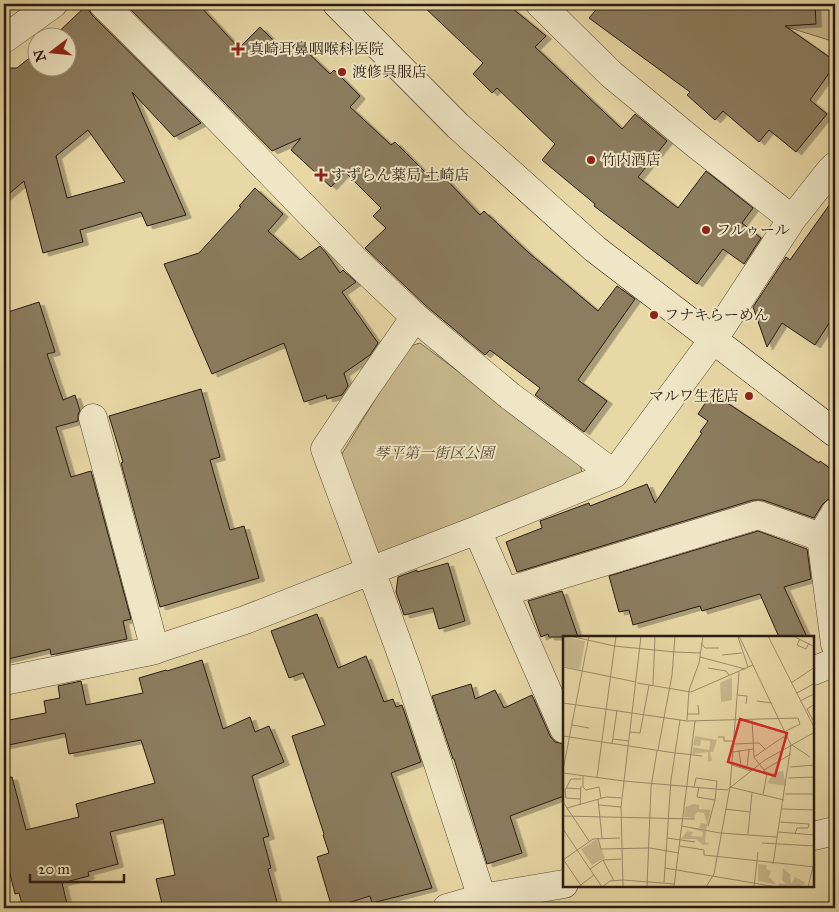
<svg xmlns="http://www.w3.org/2000/svg" width="839" height="912" font-family="'IM FELL Great Primer','Noto Serif JP',serif">
  <defs>
    <filter id="shadow"><feDropShadow dx="5.5" dy="3" stdDeviation="0" flood-color="#0004"/></filter>
  </defs>
  <rect width="100%" height="100%" fill="#e8d8a6"/>
  <filter id="stains"><feTurbulence type="fractalNoise" baseFrequency=".004" numOctaves="4"/><feColorMatrix values="0 0 0 0 .2 0 0 0 0 .09 0 0 0 0 .02 0 0 0 .5 -.17"/></filter>
  <radialGradient id="worn" r=".72"><stop offset=".6" stop-color="#630" stop-opacity="0"/><stop offset="1" stop-color="#630" stop-opacity=".3"/></radialGradient>
  <!-- green -->
  <path fill="#c8b88d" stroke="#786a4f" d="M770,4H835V42L787,27Z
    M420,343L579,461L582,472L576,481L378,558L340,457L407,347Z"/>
  <!-- building -->
  <path fill="#8c7d5e" stroke="#291b11" fill-rule="evenodd" filter="url(#shadow)" d="M88,4V9L92,15L201,123L174,137L132,92L186,215L147,226L141,212L80,230L83,242L43,253L24,181L4,198V68H17L38,51V68H68V38H52ZM88,130L125,182L67,198L56,156Z
    M125,4H198L239,48L260,27L286,53L297,42L330,74L334,70L360,96L350,107L391,145L395,142L434,181L441,174L480,215L484,211L529,253L598,311L617,286L635,299L578,380L607,401L584,432L535,395L540,388L490,350L485,355L425,305L365,248L386,228L373,216L381,208L345,172L331,187L291,150L301,138L272,151L221,99Z
    M421,4H507L546,36L535,47L622,129L635,114L667,141L638,177L678,208L706,171L753,208L742,223L761,238L744,264L723,249L697,284L594,206L595,204L542,160L555,144L497,88L492,93L473,74L483,63Z
    M601,4H815L816,24L785,26L835,61V65L810,100L827,114L796,152L769,130L759,142L723,111L715,120L687,95L690,92L589,18Z
    M255,188L283,214L268,231L300,260L320,246L326,253L340,273L343,270L356,282L342,292L378,343L370,355L344,373L348,386L342,395L327,399L326,395L304,402L284,343L212,374L164,264L199,253L241,207L239,206Z
    M835,197V314L815,345L782,323L767,347L753,307L786,257L790,260Z
    M39,302L55,352L47,354L63,400L75,395L80,411L78,414V421L56,427L71,477L91,471L131,619L123,621L127,639L51,655L50,649L4,660V331L10,329L5,313Z
    M201,389L220,457L210,460L230,530L244,526L259,578L160,607L121,463L123,462L109,416Z
    M712,393L819,463L820,461L835,472V497L827,500L822,505L814,518L763,500H753L517,572L506,542L542,528L540,521L589,503L590,506L647,484L655,503L702,433L700,432L708,421L698,414Z
    M758,531L807,549L811,579L784,587L807,637H779L760,594L702,611L700,606L633,625L629,610L619,612L609,576Z
    M448,563L465,621L439,629L433,608L404,615L396,592L398,577L417,570V572Z
    M562,591L578,637H549L548,634L541,637L528,601Z
    M317,614L338,668L366,656L384,702L393,699L396,707L402,705L421,762L391,773L432,888L372,903L370,896L332,908L317,857L329,853L323,835L324,834L292,736L325,725L303,673L289,678L271,631Z
    M202,660L223,729L250,717L255,732L269,726L284,762L252,776L269,836L263,838L271,868L268,869L277,902L254,908H163L156,879L175,875L163,819L110,832L118,864L88,872L89,876L62,883L68,908H23L19,893L15,894L4,850V778L12,777L26,830L79,817L76,804L155,783L141,740L69,754L65,733L4,746V721L46,713L44,701L60,698L58,686L81,681L86,705L143,693L139,678L166,670L167,671Z
    M471,684L475,699L495,690L504,708L532,695L550,736L555,742L564,744V796L510,816L522,853L487,864L454,759H453L432,696Z"/>
  <g fill="none" stroke-linecap="round" stroke-linejoin="round">
    <!-- street casing -->
    <g stroke="#594a36" stroke-width="29">
      <path id="street" d="M103,4L210,110L356,261L415,317L510,396L614,474
        M540,4L611,74L697,145L792,219
        M4,39L53,4
        M415,317L365,389L325,449L370,571L377,587L408,672L482,898
        M93,418L155,650
        M835,513L821,537L835,644
        M477,530L564,729
        M504,592L758,515L821,537
        M813,671L835,662
        M4,681L151,651L245,620L370,571L477,530L614,474L713,340L792,219L830,171L835,166
        M813,836L835,831
        M447,908L482,898L564,884"/>
    </g>
    <!-- secondary casing -->
    <g stroke="#291b11" stroke-width="29">
      <path id="secondary" d="M337,4L458,126L595,249L835,433"/>
    </g>
    <!-- street -->
    <use href="#street" stroke="#f0e6c5" stroke-width="28"/>
    <!-- secondary -->
    <use href="#secondary" stroke="#f0e6c5" stroke-width="28"/>
  </g>
  <!-- markers -->
  <g fill="#8f2418" stroke="#f0e6c5" stroke-width="2">
    <path d="M235.5 41.5h5v5h5v5h-5v5h-5v-5h-5v-5h5z"/>
    <circle cx="342" cy="72" r="5"/>
    <circle cx="591" cy="160" r="5"/>
    <path d="M318.5 167.5h5v5h5v5h-5v5h-5v-5h-5v-5h5z"/>
    <circle cx="706" cy="230" r="5"/>
    <circle cx="654" cy="315" r="5"/>
    <circle cx="749" cy="396" r="5"/>
  </g>
  <g text-anchor="middle" stroke-width="4" stroke-linejoin="round" paint-order="stroke">
    <!-- poi labels -->
    <g font-size="15" fill="#291b11" stroke="#f0e6c5" text-anchor="start">
      <text x="249" y="54">真崎耳鼻咽喉科医院</text>
      <text x="352" y="77">渡修呉服店</text>
      <text x="601" y="165">竹内酒店</text>
      <text x="331" y="180">すずらん薬局 土崎店</text>
      <text x="716" y="235">フルゥール</text>
      <text x="664" y="320">フナキらーめん</text>
      <text x="739" y="401" text-anchor="end">マルワ生花店</text>
    </g>
    <!-- park labels -->
    <g font-size="15" font-style="italic" fill="#594a36" stroke="#f0e6c5">
      <text x="434" y="458">琴平第一街区公園</text>
    </g>
  </g>
  <!-- overview -->
  <g transform="translate(563 636)">
    <rect width="251" height="251" fill="#e8d8a6"/>
    <path d="M0,0L22,5L17,34L0,30ZM169,41V64L158,66L157,47ZM132,100L154,104L150,116H147L149,125L145,126V116L129,118L130,111L146,114L147,109V105L138,104L137,110L130,109ZM220,135L223,150L204,147L211,137ZM131,168L136,169V173L148,174L143,194L136,192L138,187L144,188L141,177L134,176L131,182L121,181L122,171ZM124,191L143,195L142,206L147,208L140,209L133,203H118L124,195L131,196L127,200L139,201L140,196ZM34,203L42,222L29,229L18,213ZM195,228L204,229L203,233L208,235L206,241L214,249L195,245ZM220,232L227,238L228,248L232,241L243,247L236,251L215,250L216,247L223,248L219,244Z" fill="#c8b88d"/>
    <path fill="none" stroke="#9c8c6a" stroke-width="1" d="M7,0L51,10L112,16M176,0L228,109L210,228M205,0L252,93M230,0L252,11M175,1L185,31M237,3L234,9L243,13L246,7M138,7L142,12H156M112,16L137,17M159,19L179,17M137,21L182,33M0,31L73,46M145,32L163,35L166,39M74,47L128,56L190,29M228,47L252,31M90,49L92,0M234,57L252,47M174,59L184,60L183,68M194,65L209,67M237,65L251,58M0,67L124,85L235,82L237,88L223,95M252,68L244,73L252,88M124,78H136L135,69M124,84L126,54L136,27L140,0M189,84L191,121L204,138L200,158M9,89L26,92M67,96L77,97L86,49M0,100L112,117M155,101H161V105H171M50,103L66,105M49,108L54,74M171,108L196,107L202,113M229,109L247,121M95,114L109,39L112,0M176,115L178,130M170,116L190,113M113,117L139,120M191,121L223,99M169,129L188,135M184,131L186,114M227,131L252,129M0,134L26,0M201,134L228,118M0,137L61,145M20,140V151L23,154L36,151L38,162M34,141L53,0M225,142L252,141M61,145L164,154L202,124L252,96M131,151L133,142L154,145L152,164M136,151L134,161L152,164L145,190M167,151L221,164M3,152L18,153M222,158H252M17,163L3,162L2,154L8,143H18M35,163L39,202M0,166L26,205M17,169L18,150M36,169L58,171M4,172L43,161L58,162M162,173L187,176M219,173L252,174M0,180L132,183M217,186L246,188L245,192H234L232,198M119,190L157,197L214,201M0,193L39,251M215,196L252,199M185,198L189,156M35,202L38,213L87,212L116,217M104,202L132,206M199,207L252,210M117,210L141,214V219L252,231M0,223L19,251M0,224L30,203L57,202M40,224L51,245M102,232L214,251M27,233L40,224L58,223M101,246L108,144L117,84M15,251L31,239M39,251L47,245L60,244L112,248M60,251L58,171L78,0M84,251L88,151L94,115M111,251L132,85M143,251L151,238L167,151L176,36M191,251L195,216M245,251L250,231"/>
    <path fill="#d62828" fill-opacity="0.15" stroke="#d62828" stroke-width="2.5" d="M177,83L224,97L212,140L165,126Z"/>
    <rect width="251" height="251" fill="none" stroke="#291b11" stroke-width="2.5"/>
  </g>
  <!-- margin -->
  <rect width="839" height="912" fill="none" stroke="#e8d8a6" stroke-width="20"/>
  <rect x="5" y="5" width="829" height="902" fill="none" stroke="#291b11" stroke-width="2.5"/>
  <rect x="10" y="10" width="819" height="892" fill="none" stroke="#291b11"/>
  <!-- north arrow -->
  <g transform="translate(52 52) rotate(254)"><circle r="24" fill="#f0e6c5" stroke="#a0957d"/>
  <path d="M0-4L9 19L0 12L-9 19Z" fill="#8f2418"/>
  <text y="-8" font-size="14" font-weight="bold" text-anchor="middle" fill="#291b11">N</text>
  </g>
  <!-- scale -->
  <path d="M30 874v8h94v-8" fill="none" stroke="#291b11" stroke-width="2.5"/>
  <text x="38" y="874" font-size="15" fill="#291b11" stroke="#f0e6c5" stroke-width="4" paint-order="stroke">20 m</text>
  <rect width="100%" height="100%" filter="url(#stains)"/>
  <rect width="100%" height="100%" fill="url(#worn)"/>
</svg>
